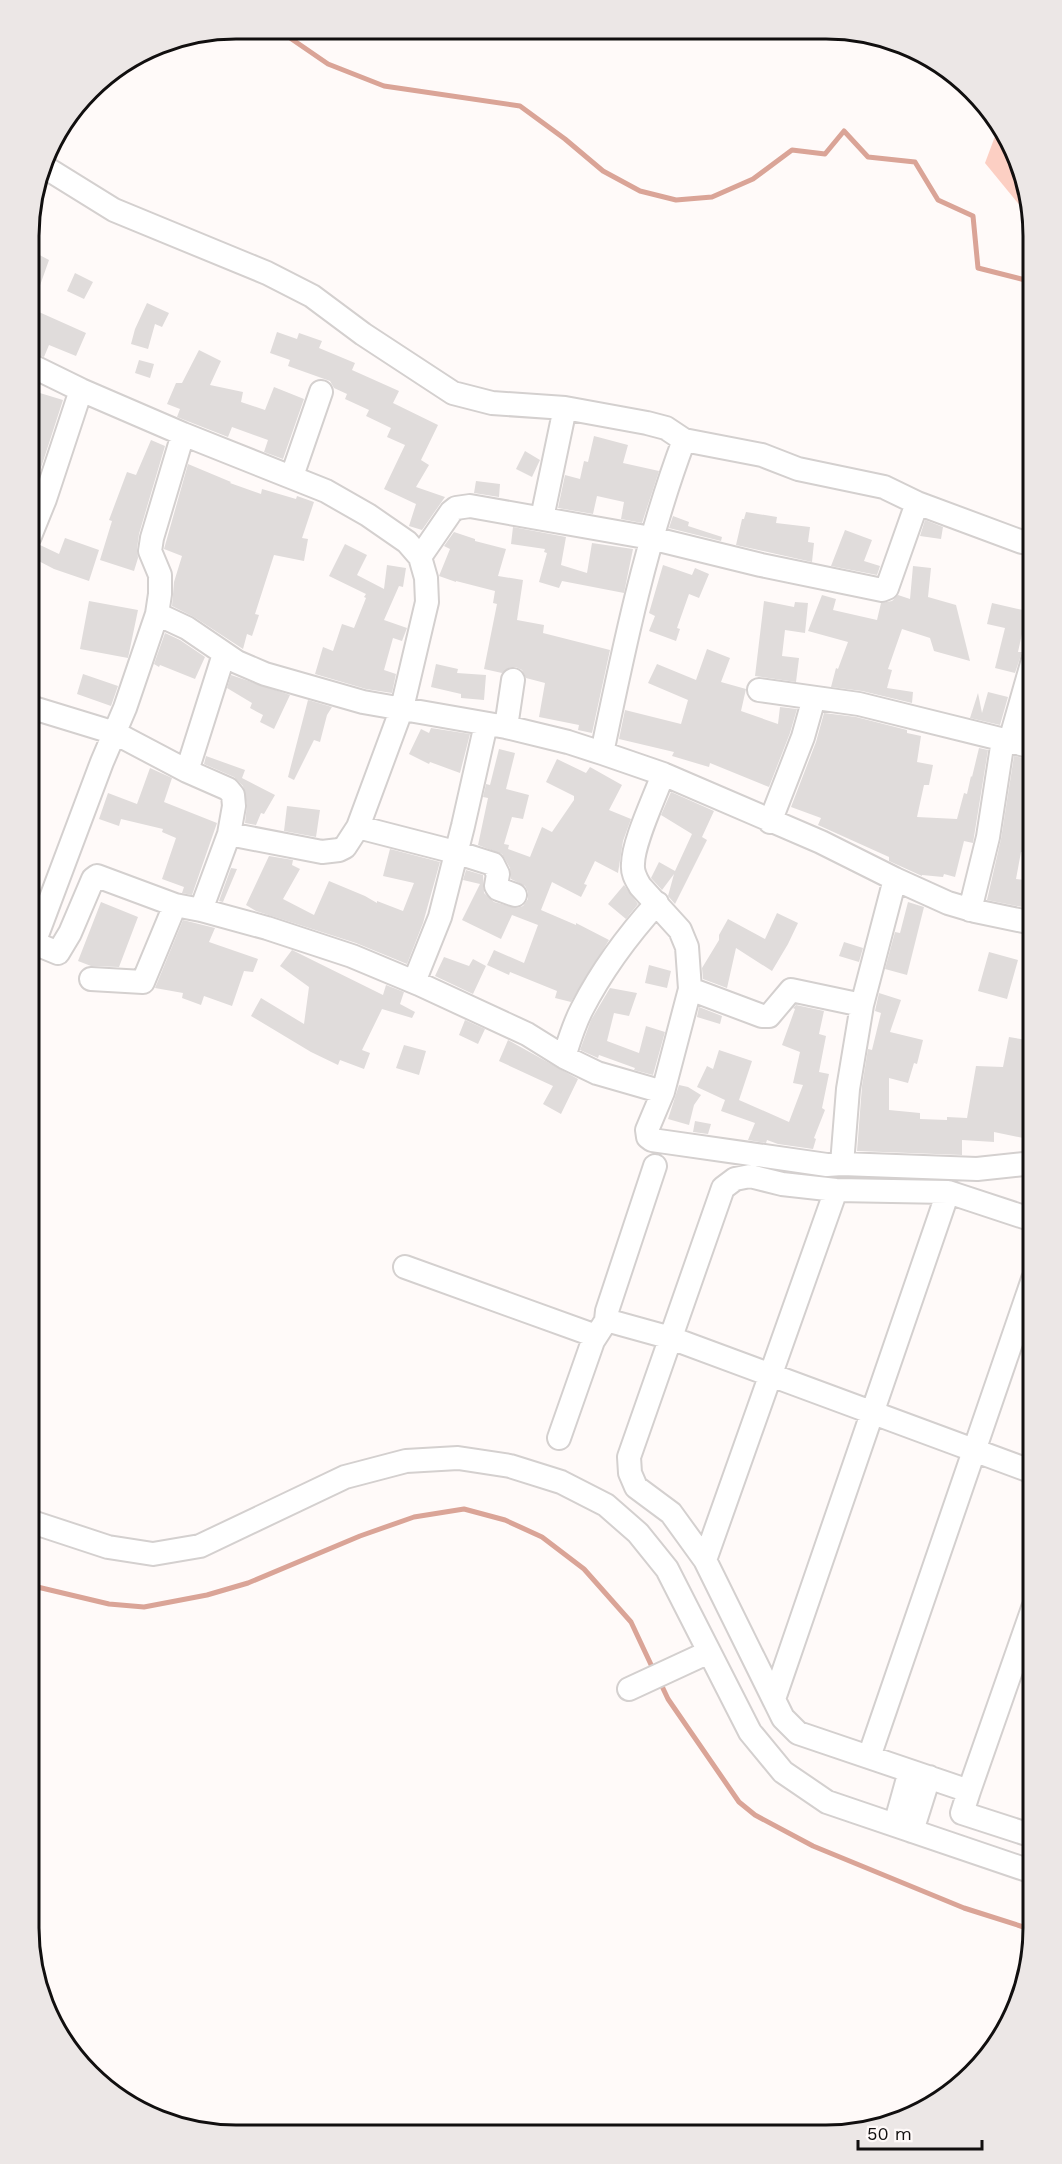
<svg xmlns="http://www.w3.org/2000/svg" width="1062" height="2164" font-family="'Work Sans',sans-serif">
  <rect width="100%" height="100%" fill="#fffaf9"/>
  <!-- green -->
  <path fill="#fccfc3" d="M997,131L1023,169L1031,219L985,163Z"/>
  <g fill="none" stroke-linecap="round" stroke-linejoin="round">
    <!-- stream -->
    <path stroke="#daa497" stroke-width="5" d="M277,29L328,64L384,86L520,106L565,139L603,171L640,191L676,200L712,197L753,179L792,150L825,154L844,131L868,157L915,162L938,200L973,216L978,268L1033,282
      M29,1585L109,1604L144,1607L207,1595L248,1583L360,1536L414,1517L464,1509L505,1520L542,1537L584,1569L631,1622L654,1671
      M660,1682L668,1699L739,1802L755,1815L813,1846L964,1908L1033,1930"/>
  </g>
  <!-- building -->
  <path fill="#e0dcdb" d="M30,250L49,260L32,308H30Z
    M75,273L93,282L84,299L67,291Z
    M147,303L169,313L162,327L155,324L148,349L131,344L135,329Z
    M30,308L86,333L76,356L49,345L44,357L30,352Z
    M277,332L297,339L299,333L322,341L319,348L355,363L352,370L399,391L393,403L438,425L421,460L429,465L416,487L445,497L422,530L409,526L416,504L384,489L405,445L387,437L391,428L366,416L369,410L345,399L347,394L334,388L330,381L288,366L290,360L270,353Z
    M199,350L221,361L210,385L243,392L241,402L265,410L274,387L304,399L283,459L264,452L268,440L232,427L228,437L177,417L180,409L167,404L176,383H182Z
    M139,360L154,364L150,378L135,373Z
    M30,390L63,400L39,474L30,472Z
    M594,436L628,445L623,463L659,471L642,523L621,519L624,502L597,496L593,514L558,508L565,475L580,479L584,461L588,462Z
    M151,440L165,446L139,534L137,549L138,558L134,571L100,560L112,521L109,520L127,472L136,475Z
    M525,451L540,460L532,477L516,469Z
    M188,464L231,482L230,483L261,494L262,489L296,499L297,496L314,502L302,538L308,539L304,561L274,555L255,614L259,615L252,636L247,634L243,649L194,617L172,606L174,582L182,556L164,549Z
    M476,481L500,484L499,497L474,493Z
    M746,512L777,517L776,523L810,527L808,542L814,543L812,562L736,545L742,519H744Z
    M673,516L689,522L688,526L722,537L721,541L669,528Z
    M925,520L943,527L941,539L920,536Z
    M513,527L566,537L561,565L587,573L592,543L633,549L624,593L562,581L559,588L539,582L547,553L544,552L545,549L511,544Z
    M845,530L872,540L864,561L880,566L877,575L831,566Z
    M454,532L475,539V541L506,549L498,576L523,580L517,620L544,625L543,633L610,650L592,733L578,730L579,725L539,717L545,683L526,678L522,670L516,667L508,668L502,673L484,669L497,604L493,603L495,591L456,581V582L439,576L450,549L444,546Z
    M65,538L99,550L89,581L54,569L31,557L35,548L40,545L59,554Z
    M345,544L367,555L357,575L384,589L387,565L406,568L403,587L399,586L384,620L407,628L402,641L393,638L384,670L396,674L392,693L366,689L315,674L323,647L333,651L342,624L354,628L366,598L364,597L366,594L329,576Z
    M663,565L692,575L695,568L709,574L699,598L689,594L677,628L680,629L676,641L649,631L655,616L649,613Z
    M913,566L931,568L928,597L956,605L970,661L934,651L930,638L902,629L888,669L892,670L887,688L913,692L912,703L862,691L831,687L836,668L838,669L848,642L808,631L822,595L836,599L833,610L877,620L881,603L892,601L898,595L910,599Z
    M89,601L138,610L128,658L80,649Z
    M764,601L794,607L795,602L808,603L805,633L785,630L782,656L799,658L796,682L755,676Z
    M992,603L1027,611L1018,652H1022L1015,673L995,668L1005,628L987,624Z
    M165,633L180,640L205,657L195,679L160,665L159,667L154,664Z
    M707,649L730,658L721,682L746,689L741,711L778,724L780,707L797,709L790,733L769,787L710,763L709,767L672,756L674,752L619,739L625,710L681,724L688,700L648,683L657,664L696,680Z
    M436,664L458,669L457,673L486,675L484,700L461,698V694L431,687Z
    M83,674L118,686L111,706L77,694Z
    M231,675L290,695L274,729L260,722L263,715L250,708L252,703L227,688Z
    M988,692L1008,697L1000,725L970,718L978,693L982,713Z
    M308,700L332,707L327,715L320,742L314,740L294,780L288,777Z
    M824,713L856,717L907,730V733L921,736L917,762L933,765L929,785H924L917,817L957,819L964,793L967,794L971,776L972,777L979,748L988,750L973,843L964,841L955,877L944,874L943,877L922,875V876L889,861V857L818,825L821,818L791,807L816,742Z
    M431,728L470,734L460,773L430,762L429,764L409,754L421,729L429,733Z
    M499,749L515,753L506,789L529,795L523,819L512,817L504,844L509,845L508,849L530,857L542,827L552,832L574,800V796L546,782L557,759L586,773L590,767L622,785L609,810L631,819L623,841L618,873L595,861L584,884L587,885L581,897L552,882L541,910L576,925V923L609,940L571,1002L555,998L557,991L510,972L509,975L487,965L494,950L524,963L538,925L512,915L501,939L462,920L480,884L463,880L466,870L483,875L484,893L494,902L517,908L523,906L528,899V892L525,886L511,879L510,868L502,854L478,845L488,798L483,797L486,784L490,785Z
    M206,756L245,770L242,778L275,795L264,814L261,813L256,825L245,823L247,805L243,786L234,777L204,764Z
    M1014,756L1033,760V815L1031,830H1028L1025,852H1021L1016,879L1033,881L1032,909L987,900L1001,839Z
    M150,768L172,778L164,802L217,823L192,895L182,893L184,887L162,879L176,838L162,832L163,829L121,819L119,826L99,819L108,793L137,804Z
    M671,792L714,811L702,837L707,840L675,904L668,896L674,874L662,890L651,878L659,862L675,871L692,834L661,815Z
    M287,806L320,810L316,837L284,831Z
    M390,849L440,862L423,923L407,964L356,943L256,911L246,905L269,856L293,860L292,865L300,869L283,899L314,915L329,881L365,896L377,903V901L403,911L414,883L383,876Z
    M231,868L237,869L223,902L219,901Z
    M624,885L638,904L626,919L608,904Z
    M101,902L138,917L119,967L91,966L78,961Z
    M908,902L924,907L907,975L885,969L895,932L900,933Z
    M777,913L798,923L788,944L772,971L736,948L727,988L703,979L702,968L719,940V935L728,919L765,939Z
    M183,920L215,928L209,942L258,959L253,972L244,971L232,1006L204,996L201,1005L182,998L183,993L155,988Z
    M844,942L863,948L859,962L839,956Z
    M292,950L383,995L386,985L404,992L400,1004L415,1012L412,1018L382,1009L362,1050L370,1053L364,1069L340,1060L338,1065L311,1052L251,1016L261,998L304,1024L309,987L280,966Z
    M989,952L1018,960L1007,999L978,991Z
    M444,957L469,966L473,959L486,966L473,994L435,976Z
    M649,965L671,971L667,988L645,983Z
    M610,988L637,993L629,1016L614,1013L607,1041L639,1053L646,1026L665,1032L653,1075L634,1070L635,1068L599,1055L598,1058L580,1050L591,1020Z
    M879,993L901,1000L890,1032L923,1040L917,1064L914,1063L908,1083L889,1078V1110L920,1113V1119L947,1120V1117L967,1118L976,1066L1003,1067L1009,1037L1033,1041V1140L994,1132V1142L962,1140V1155L857,1151L862,1086L868,1049L872,1050L881,1013L875,1011Z
    M796,1005L824,1011L819,1034L826,1036L819,1072L829,1074L822,1108L825,1110L814,1138L816,1139L813,1149L778,1144L767,1140L766,1143L748,1140L755,1123L721,1111L725,1100L697,1087L707,1066L713,1069L719,1050L752,1061L739,1100L789,1122L803,1085L793,1083L800,1052L782,1045L795,1009L793,1008Z
    M699,1007L722,1016L720,1024L697,1017Z
    M465,1020L485,1029L478,1044L459,1035Z
    M508,1040L578,1079L561,1114L543,1104L553,1086L499,1061Z
    M404,1045L426,1051L419,1075L396,1068Z
    M679,1085L688,1087L701,1095L694,1105L689,1125L668,1119Z
    M695,1121L711,1124L708,1134L693,1132Z"/>
  <g fill="none" stroke-linecap="round" stroke-linejoin="round">
    <!-- minor casing -->
    <g stroke="#d4d0cf" stroke-width="26">
      <path id="minor" d="M43,166L114,210L267,273L312,296L363,334L453,393L492,403L565,408L647,423L666,428L684,440
        M30,365L81,390L183,434L326,491L368,515L407,542L420,557L426,578L427,602L402,708L358,827L345,847L339,850L322,852L229,834
        M292,476L321,392
        M542,518L565,408
        M30,536L45,499L81,390
        M420,557L451,512L456,508L470,506L651,538L761,565L882,590L887,588L917,503
        M157,614L187,628L237,662L265,674L363,702L506,727L568,742L602,753L663,774L821,842L895,879L948,903L975,911L1033,923
        M759,690L859,704L1033,747
        M30,707L115,733L187,771L228,789L233,795L234,806L229,834L201,910
        M506,727L513,680
        M1010,741L1033,660
        M602,753C624,647 646,541 684,440L762,455L798,469L884,487L917,503L1022,542L1033,544
        M187,771L224,654
        M663,774C655,797 633,842 633,864C632,873 636,879 640,886L680,930L687,947L690,989L663,1092L647,1130L648,1137L652,1140L827,1165L842,1164L977,1169L1033,1163
        M770,822L803,737L814,698
        M358,827L455,852L493,864L498,874L496,886L498,889L515,895
        M970,910L988,837L1003,740
        M29,938L34,943L58,953L70,933L93,879L97,876L175,905L201,910L267,928L352,956L419,984L527,1034L564,1057L597,1073L663,1092
        M34,943L102,762L125,708L157,614L160,594V575L150,551L152,538L183,434
        M91,979L143,982L175,905
        M414,982L440,917L463,826L486,724
        M690,989L762,1016H769L791,990L862,1005
        M564,1057C569,1041 574,1024 582,1009C602,970 628,935 657,903
        M842,1164L848,1089L862,1005L895,879
        M655,1166L607,1311L606,1320L671,1338L1033,1472
        M405,1267L596,1336
        M559,1438L593,1341L604,1324
        M29,1521L108,1547L153,1554L200,1546L345,1477L406,1461L458,1458L510,1466L561,1482L606,1505L638,1533L667,1569L750,1732L783,1772L827,1802L1033,1872
        M705,1560L836,1190
        M629,1689L709,1652
        M774,1699L948,1192
        M869,1757L1033,1279
        M969,1791L1033,1608
        M895,1825L910,1771
        M912,1831L929,1777
        M1033,1836L962,1813L969,1791L798,1733L783,1718L705,1560L671,1513L636,1487L630,1473L629,1457L723,1188L735,1179L750,1176L782,1184L836,1190L948,1192L1033,1220"/>
    </g>
    <!-- minor -->
    <use href="#minor" stroke="#fff" stroke-width="22"/>
  </g>
  <!-- crop -->
  <path d="M0 0H1062V2164H0ZM236 39H826A197 197 0 0 1 1023 236V1928A197 197 0 0 1 826 2125H236A197 197 0 0 1 39 1928V236A197 197 0 0 1 236 39Z" fill="#ece7e6" fill-rule="evenodd"/>
  <path fill="none" stroke="#110f0f" stroke-width="3" d="M236 39H826A197 197 0 0 1 1023 236V1928A197 197 0 0 1 826 2125H236A197 197 0 0 1 39 1928V236A197 197 0 0 1 236 39Z"/>
  <!-- scale -->
  <path d="M858 2140v9h124v-9" fill="none" stroke="#110f0f" stroke-width="3"/>
  <text x="867" y="2140" font-size="18" fill="#110f0f" stroke="#fffaf9" stroke-width="4.5" paint-order="stroke">50 m</text>
</svg>
